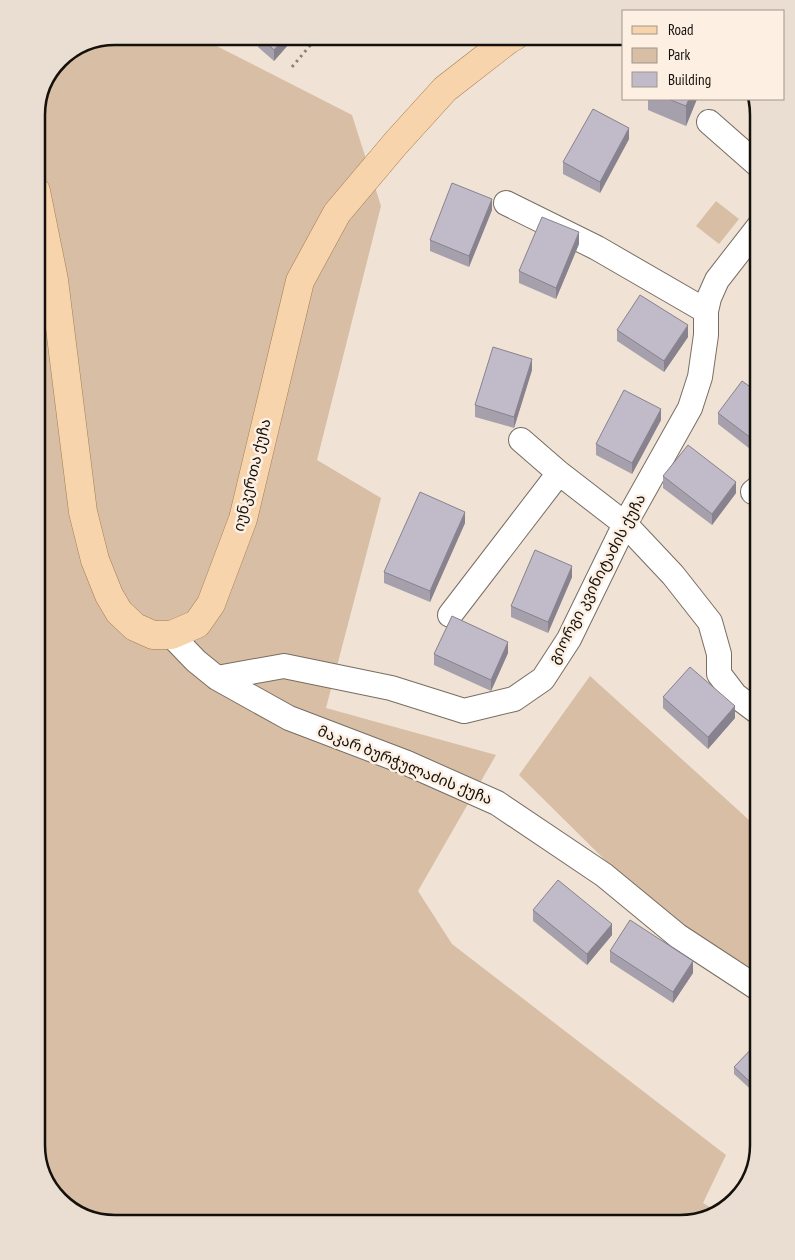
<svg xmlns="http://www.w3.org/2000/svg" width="795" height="1260" font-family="'PT Sans Narrow','Noto Sans Georgian',sans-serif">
  <rect width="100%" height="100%" fill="#f0e3d5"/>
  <!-- green -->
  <path fill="#d7bea4" d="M116,36H197L352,115L381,206L317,460L381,498L326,708L496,755L418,891L452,944L726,1155L703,1203L718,1212L715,1215L679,1224H111L72,1211L45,1180L36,1144V111L60,59Z
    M759,124V145L749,137Z
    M716,201L739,219L719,244L696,226Z
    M590,676L759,829V979L676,929L604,859L519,775Z"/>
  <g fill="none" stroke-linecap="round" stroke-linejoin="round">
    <!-- minor casing -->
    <g stroke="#786d61" stroke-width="26">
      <path id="minor" d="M709,122L759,166
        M506,203L597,248L706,311
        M521,440L559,473L625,524L673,575L710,622L719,654V674L735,695L759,713
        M753,492L759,487
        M450,615L559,473
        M171,635L196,661L217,678L289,718L407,763L497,803L604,875L678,936L759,989
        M217,678L284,666L391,688L464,711L514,699L543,679L569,639L625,524L690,408L700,377L706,335V311L709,298L717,280L759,226"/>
    </g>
    <!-- major casing -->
    <g stroke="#a57d50" stroke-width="29">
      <path id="major" d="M36,191L54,280L83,512L95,560L109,595L119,612L135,627L153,635H171L197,624L211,604L243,519L300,281L337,213L396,143L445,89L508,40L515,36"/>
    </g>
    <!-- path -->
    <path stroke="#8c8379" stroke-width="3" stroke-dasharray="2.5 4" stroke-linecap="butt" d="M292,67L318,36"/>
    <!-- minor -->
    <use href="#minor" stroke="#fff" stroke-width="24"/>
    <!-- major -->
    <use href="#major" stroke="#f8d4ac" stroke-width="28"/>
  </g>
  <!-- wall -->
  <path fill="#a6a0ad" d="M258,36H296L274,61L258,47Z
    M648,99H697L686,126L648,110Z
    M629,139L600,193L563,174V162Z
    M492,210L469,267L430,251V240Z
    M579,244L556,299L519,283V271Z
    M617,330L688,337L664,372L617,341Z
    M532,370L514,428L475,417V405Z
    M759,393V456L718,424V413Z
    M661,420L632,474L596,455V444Z
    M663,476L736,493L712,525L663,488Z
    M465,523L430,602L384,583V572Z
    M572,577L548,633L511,617V606Z
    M508,653L491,691L434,665V654Z
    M663,697L735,718L708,749L663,708Z
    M533,910L612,935L587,965L533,921Z
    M610,951L693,973L673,1003L610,962Z
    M759,1041V1097L734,1074V1067Z"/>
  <!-- shaded-wall -->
  <path fill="#87828d" d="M286,36H296L274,61V50Z
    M689,99H697L686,126V106Z
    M629,128V139L600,193V182Z
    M492,199V210L469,267V256Z
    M579,232V244L556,299V288Z
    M688,325V337L664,372V361Z
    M532,359V370L514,428V417Z
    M661,409V420L632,474V463Z
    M736,482V493L712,525V514Z
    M465,512V523L430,602V591Z
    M572,566V577L548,633V622Z
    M508,642V653L491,691V680Z
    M735,706V718L708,749V737Z
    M612,924V935L587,965V954Z
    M693,961V973L673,1003V992Z"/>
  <!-- building -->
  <path fill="#c1bac9" stroke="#87828d" d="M259,36H286L274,50Z
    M668,99H689L686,106Z
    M593,109L629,128L600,182L563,162Z
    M452,183L492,199L469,256L430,240Z
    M542,217L579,232L556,288L519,271Z
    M640,295L688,325L664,361L617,330Z
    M493,347L532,359L514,417L475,405Z
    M742,381L759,393V444L718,413Z
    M624,390L661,409L632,463L596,444Z
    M688,445L736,482L712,514L663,476Z
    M420,492L465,512L430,591L384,572Z
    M535,550L572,566L548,622L511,606Z
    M452,616L508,642L491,680L434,654Z
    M690,667L735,706L708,737L663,697Z
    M558,880L612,924L587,954L533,910Z
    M630,920L693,961L673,992L610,951Z
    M759,1041V1090L734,1067Z"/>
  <g text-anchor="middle" stroke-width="5" stroke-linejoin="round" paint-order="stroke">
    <!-- street labels -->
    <g font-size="15" fill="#14100b" stroke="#fdf0e3">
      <text transform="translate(252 475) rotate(-76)" y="5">იუნკერთა ქუჩა</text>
      <text transform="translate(597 579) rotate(-62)" y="5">გიორგი კვინიტაძის ქუჩა</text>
      <text transform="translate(405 765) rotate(22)" y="5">მაკარ ბურჭულაძის ქუჩა</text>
    </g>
  </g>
  <!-- crop -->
  <path d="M0 0H795V1260H0ZM115 45H680A70 70 0 0 1 750 115V1145A70 70 0 0 1 680 1215H115A70 70 0 0 1 45 1145V115A70 70 0 0 1 115 45Z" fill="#eaded2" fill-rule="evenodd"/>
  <path fill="none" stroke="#14100b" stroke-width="2.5" d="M115 45H680A70 70 0 0 1 750 115V1145A70 70 0 0 1 680 1215H115A70 70 0 0 1 45 1145V115A70 70 0 0 1 115 45Z"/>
  <!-- legend -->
  <rect x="622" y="10" width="162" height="90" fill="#fdf0e3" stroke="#a0968d"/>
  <rect x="632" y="26" width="25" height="8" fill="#f8d4ac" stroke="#a0968d"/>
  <text x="668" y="35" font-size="15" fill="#14100b">Road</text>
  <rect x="632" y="48" width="25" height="15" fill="#d7bea4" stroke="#a0968d"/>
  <text x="668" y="60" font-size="15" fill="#14100b">Park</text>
  <rect x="632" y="72" width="25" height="15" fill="#c1bac9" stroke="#a0968d"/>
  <text x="668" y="85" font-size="15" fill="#14100b">Building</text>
</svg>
